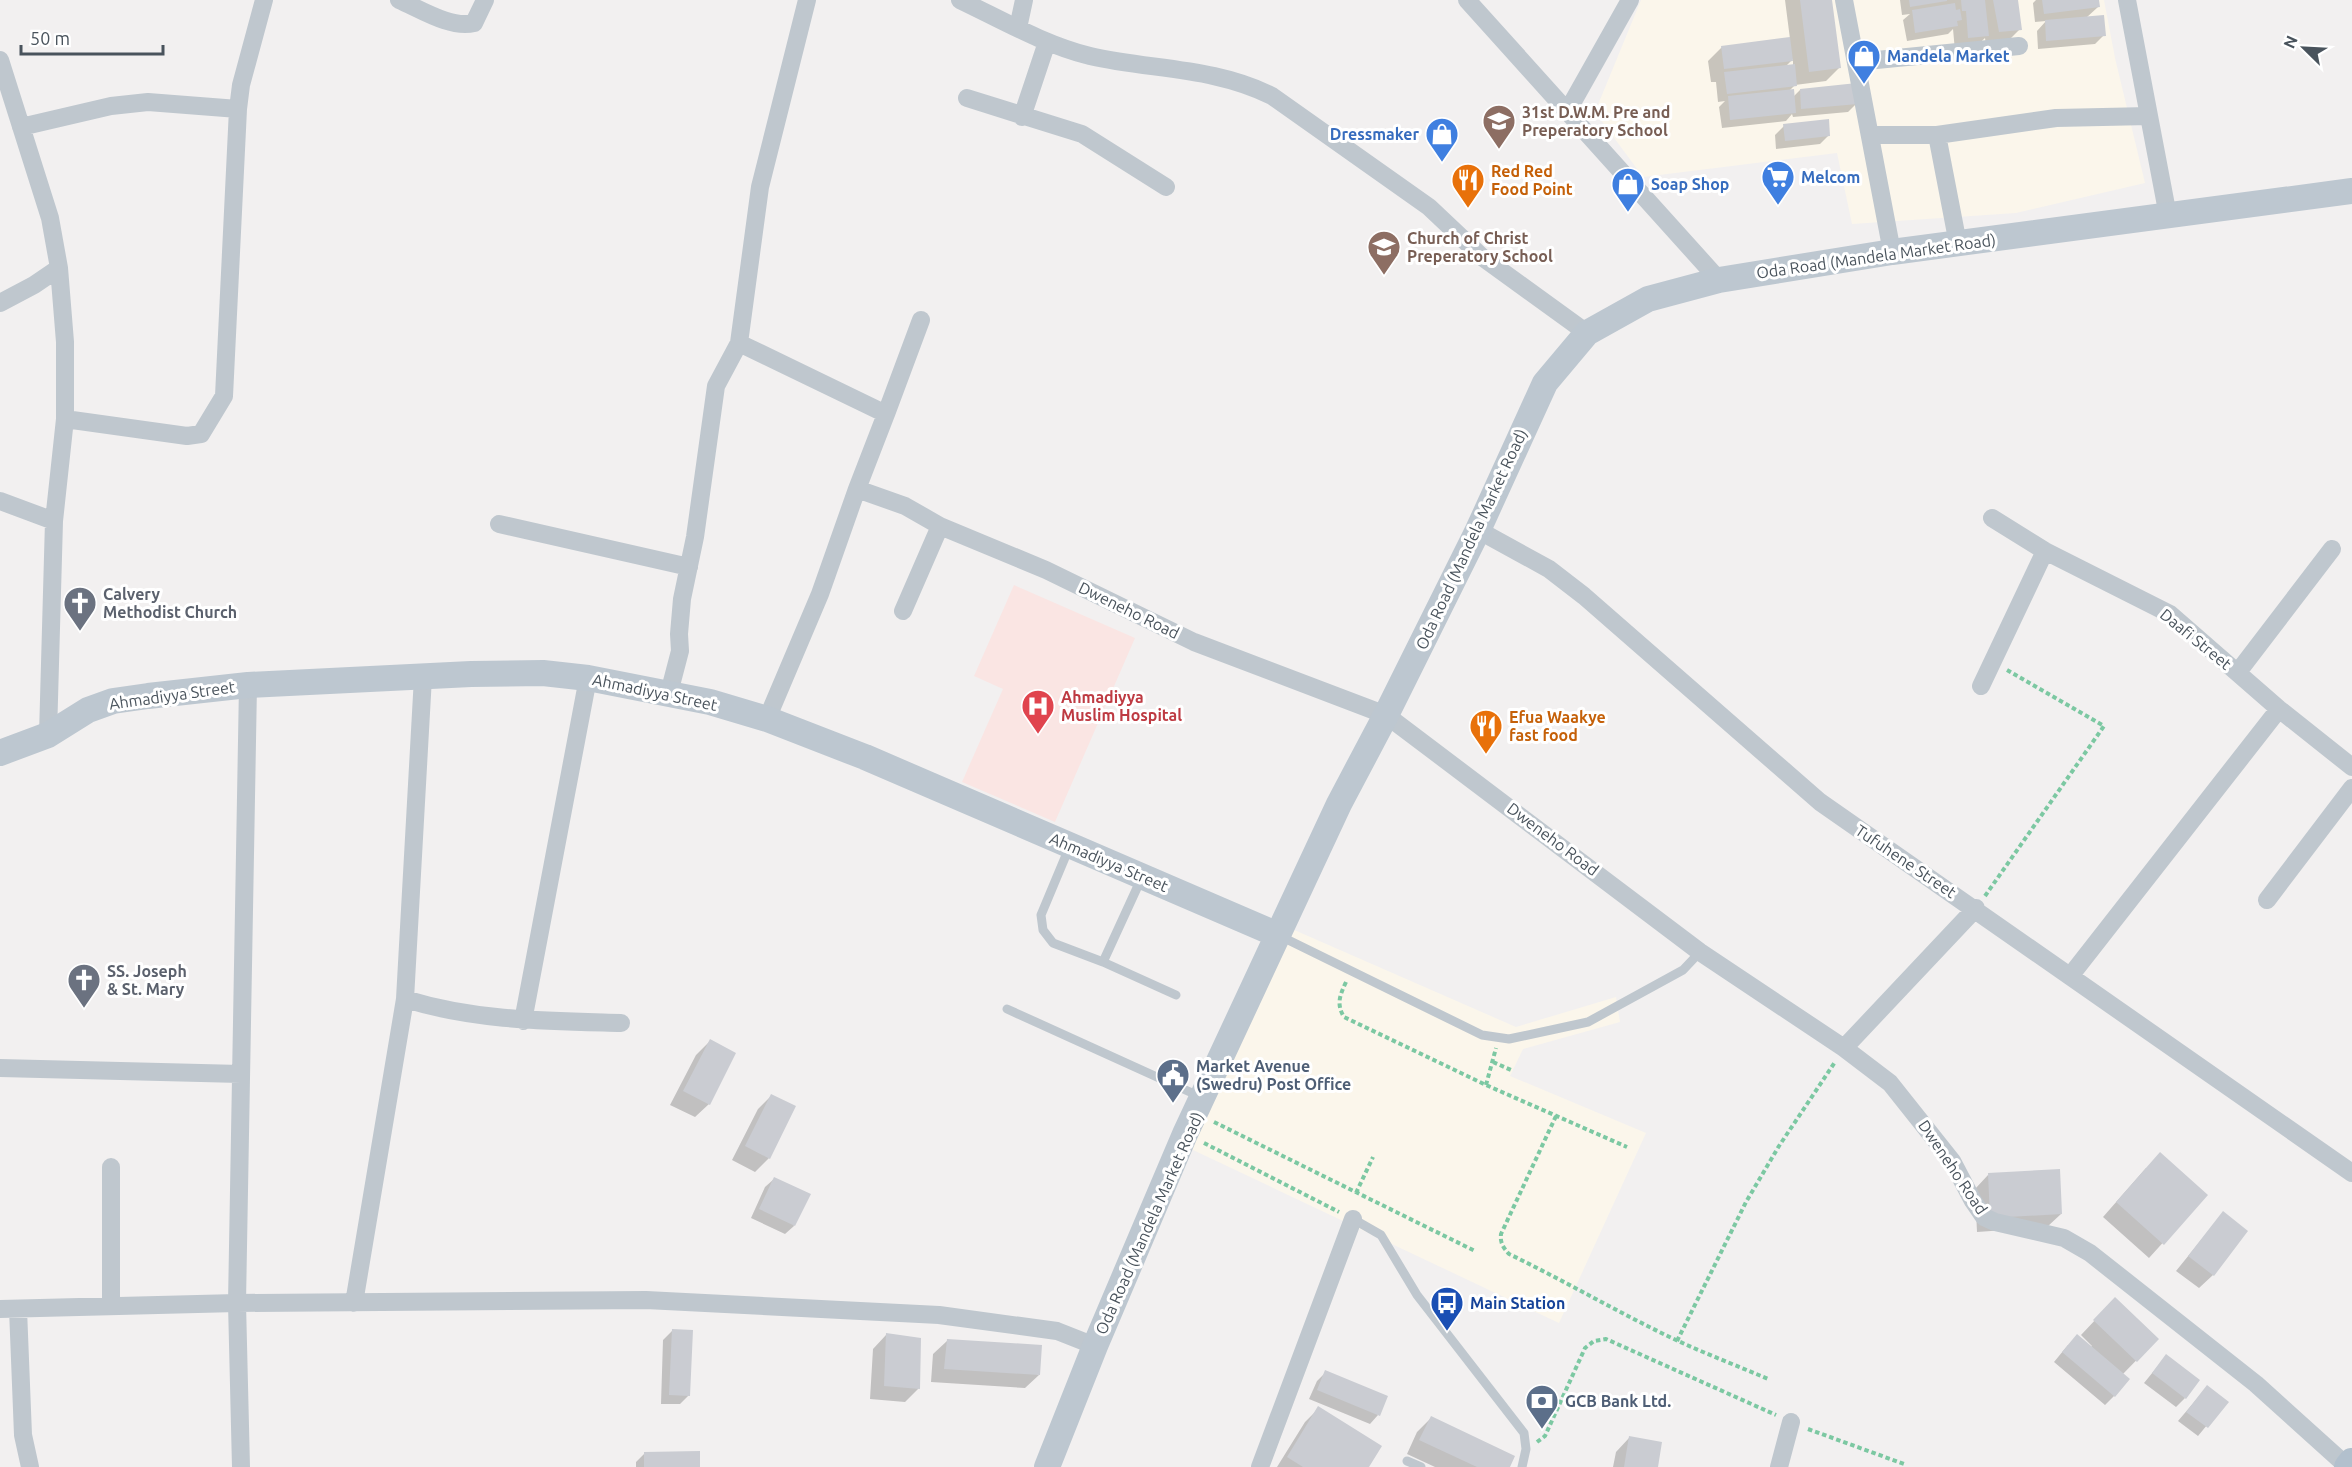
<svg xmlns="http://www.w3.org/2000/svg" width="2352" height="1467" font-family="Ubuntu,sans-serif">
  <rect width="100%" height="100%" fill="#f2f0f0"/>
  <!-- commercial -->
  <path fill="#fbf6eb" d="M1641,0H2104L2115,58L2145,183L2016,213L1852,224L1837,153L1643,177L1595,112Z
    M1276,922L1516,1027L1616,997L1620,1022L1523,1049L1510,1076L1646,1133L1559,1323L1174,1141Z"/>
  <!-- medical -->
  <path fill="#fae5e3" d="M1014,585L1135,638L1055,822L962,782L1003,689L974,676Z"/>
  <!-- shadow -->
  <path fill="#0003" fill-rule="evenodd" d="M1785,0H1831L1840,67L1826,81L1795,85L1789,91L1793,97L1800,90L1857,103L1848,112L1793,117L1792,114L1786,121L1722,128L1719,107L1725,101L1718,102L1716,82H1711L1708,61L1722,47L1790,39ZM1793,59V65L1786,66Z
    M1900,0H2017L2020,29L2006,43L1986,45L1985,38L1973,49L1955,51L1953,29L1948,34L1907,41L1903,20L1910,14L1902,15Z
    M2036,0H2097L2098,7L2086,18L2104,35L2095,44L2038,49L2037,31L2046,21L2035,22L2033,3Z
    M1784,126L1829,135L1820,144L1776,149L1775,135Z
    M710,1041L709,1104L695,1117L670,1105L696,1055Z
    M771,1096L769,1158L755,1172L732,1160L758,1109Z
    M2146,1168L2206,1195L2149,1258L2103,1217Z
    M1988,1175L2061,1214L2047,1227L1977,1232L1975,1189Z
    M774,1179L794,1226L785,1234L751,1218L765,1187Z
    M2223,1213L2213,1275L2199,1288L2176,1271Z
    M2115,1299L2157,1339L2122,1375L2114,1396L2105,1405L2054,1362L2068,1345L2090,1348L2092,1346L2081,1335Z
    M672,1331L689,1395L680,1404H661L663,1340Z
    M886,1335L919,1388L905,1402L870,1399L873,1349Z
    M947,1341L1039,1375L1025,1388L931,1382L933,1354Z
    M2166,1356L2185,1398L2176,1407L2144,1383Z
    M1326,1372L1378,1415L1370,1424L1309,1399L1317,1381Z
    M2207,1387L2226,1402L2198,1436L2178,1421Z
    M1319,1408L1367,1467H1277L1305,1422Z
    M1431,1418L1509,1467H1435L1407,1454L1417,1432Z
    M1629,1438L1657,1467H1613L1616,1452Z
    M645,1453L698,1467H636V1462Z"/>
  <!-- building -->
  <path fill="#caccd2" d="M1800,0H1832L1841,68L1809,72Z
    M1909,0H1947V1L1910,7Z
    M1961,0H1985L1989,36L1968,38L1966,11H1962Z
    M1993,0H2018L2022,30L1999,32Z
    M2042,0H2099L2100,7L2044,14Z
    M1955,3L1956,10L1960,9L1962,20L1957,21L1958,26L1915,33L1912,10Z
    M2104,15L2106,36L2046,41L2045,20Z
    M1790,37L1793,61L1724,69L1721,46Z
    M1795,64L1797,86L1727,94L1724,72Z
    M1857,83L1858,104L1801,109L1800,89Z
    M1794,89L1796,113L1730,120L1728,96Z
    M1829,119L1830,136L1785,141L1783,124Z
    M710,1039L736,1053L710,1105L683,1091Z
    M771,1094L796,1106L770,1159L745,1146Z
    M2160,1152L2208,1195L2164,1245L2116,1202Z
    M2060,1169L2062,1214L1990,1218L1988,1173Z
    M774,1177L811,1194L795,1226L759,1209Z
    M2223,1211L2248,1231L2214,1276L2188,1256Z
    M2115,1297L2159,1339L2137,1362L2093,1320Z
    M672,1329L693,1330L690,1396L669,1395Z
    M886,1333L921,1338L920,1389L884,1386Z
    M2077,1334L2130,1379L2115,1397L2062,1352Z
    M947,1339L1042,1345L1040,1375L944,1369Z
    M2166,1354L2200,1380L2186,1399L2152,1373Z
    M1325,1370L1388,1396L1380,1416L1317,1390Z
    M2207,1385L2229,1402L2208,1428L2186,1412Z
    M1318,1406L1382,1446L1369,1467H1303L1287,1457Z
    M1431,1416L1515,1456L1510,1467H1477L1419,1440Z
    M1629,1436L1662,1442L1658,1467H1624Z
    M700,1451V1467H644V1452Z"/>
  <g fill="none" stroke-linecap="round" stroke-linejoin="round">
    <!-- path -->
    <path stroke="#7cc8a2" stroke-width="4" stroke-dasharray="4.5 3" stroke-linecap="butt" d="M1985,896L2104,726L2007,670
      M1346,982C1340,995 1336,1004 1344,1017L1486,1085L1627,1147
      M1493,1062L1511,1070
      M1486,1085L1496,1048
      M1556,1116L1501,1234C1500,1243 1503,1247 1509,1254C1565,1281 1619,1313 1676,1340C1706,1354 1738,1366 1768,1379
      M1214,1122L1475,1251
      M1204,1143L1339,1212
      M1356,1193L1373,1157
      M1677,1341L1746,1202L1779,1146L1835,1062
      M1808,1429L1904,1464
      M1537,1442L1545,1436L1585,1348L1594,1341L1606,1339L1776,1415"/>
    <!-- lane -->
    <path stroke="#bfc7ce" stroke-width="9" d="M1069,848L1041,915L1043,930L1053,943L1103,962L1176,995
      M1278,935L1482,1035L1509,1039L1588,1022L1683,970L1700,952
      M1103,962L1142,877
      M1007,1009L1201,1097
      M1353,1219L1381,1235L1417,1295L1524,1433L1526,1449L1522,1467
      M1407,1461L1421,1467"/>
    <!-- street -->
    <path stroke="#bfc7ce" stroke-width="18" d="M399,0C420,9 451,29 474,23L485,0
      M960,0C1002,20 1045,45 1090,56C1151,70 1215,67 1272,96L1429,207L1482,257L1587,333
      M1467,0L1719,280
      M1844,0L1892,252
      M2127,0L2168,216
      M1018,28L1024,0
      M0,60L50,218L59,268L65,342V419L54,521L48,735
      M1856,62L2019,46
      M967,98L1082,134L1166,187
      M1567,112L1630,0
      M1022,117L1047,42
      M21,127L111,106L148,102L238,109
      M1870,135H1937L2056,118L2149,116
      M1937,135L1958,244
      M0,303L34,285L59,268
      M739,343L886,414L857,489L905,506L940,526L1046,570L1194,642L1386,715L1700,952L1844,1048L1890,1083L1952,1161L1973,1201L1984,1217L1995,1222L2064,1238L2090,1253L2256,1384L2348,1467
      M886,414L921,320
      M65,419L187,436L201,434L224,396L238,109L241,85L264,0
      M0,501L54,521
      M1992,518L2045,551L2170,614L2279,709L2352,767
      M499,524L689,567
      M1478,530L1549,569L1584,596L1820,802L2352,1173
      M903,611L940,526
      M2238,672L2332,549
      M248,685L237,1303L646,1300L939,1315L1057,1331L1095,1346
      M1981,686L2045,551
      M669,693L680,651L679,634L682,599L695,537L716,386L739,343L760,187L807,0
      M767,719L820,594L857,489
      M2267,900L2352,788
      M2071,975L2279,709
      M405,999C476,1021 548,1021 621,1023
      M523,1021L588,678
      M1844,1048L1976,908
      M0,1068L241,1074
      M111,1167V1306
      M354,1303L405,999L423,677
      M0,1309L237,1303L241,1467
      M18,1309L23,1435L30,1467
      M1260,1467L1353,1219
      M1779,1467L1791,1422"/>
    <!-- secondary -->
    <path stroke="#bdc7d0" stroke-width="26" d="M0,753L48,735L88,710L113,701L148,696L248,685L471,674L543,673L588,678L710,702L767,719L865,757L1278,935
      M1047,1467L1095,1346L1185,1134L1339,804L1386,715L1478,530L1545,383L1587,333L1648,299L1719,280L1892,252L2352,191"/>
    <!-- primary -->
    <path stroke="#b2c0cd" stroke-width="28" d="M2348,1467L2352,1462"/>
  </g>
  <!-- icons -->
  <defs>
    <g id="shop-pin" transform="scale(1.725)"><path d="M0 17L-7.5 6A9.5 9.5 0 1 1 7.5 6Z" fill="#3f7fe0" stroke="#fff"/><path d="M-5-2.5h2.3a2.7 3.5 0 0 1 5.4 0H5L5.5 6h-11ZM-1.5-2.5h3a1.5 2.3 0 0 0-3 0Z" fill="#fff"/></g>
    <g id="school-pin" transform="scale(1.725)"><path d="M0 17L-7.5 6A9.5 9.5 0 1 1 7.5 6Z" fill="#8d6e63" stroke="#fff"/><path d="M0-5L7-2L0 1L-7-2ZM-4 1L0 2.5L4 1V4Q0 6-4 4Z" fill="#fff"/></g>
    <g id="supermarket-pin" transform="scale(1.725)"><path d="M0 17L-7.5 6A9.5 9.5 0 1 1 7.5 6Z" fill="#3f7fe0" stroke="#fff"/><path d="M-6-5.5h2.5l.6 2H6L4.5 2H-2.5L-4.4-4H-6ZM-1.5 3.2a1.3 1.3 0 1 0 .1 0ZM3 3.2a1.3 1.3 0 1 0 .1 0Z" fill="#fff"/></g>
    <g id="restaurant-pin" transform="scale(1.725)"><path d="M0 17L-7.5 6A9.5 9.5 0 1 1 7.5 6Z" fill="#e8710a" stroke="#fff"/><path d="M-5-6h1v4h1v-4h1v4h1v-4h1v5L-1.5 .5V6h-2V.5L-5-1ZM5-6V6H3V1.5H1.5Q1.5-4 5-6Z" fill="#fff"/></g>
    <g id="church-pin" transform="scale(1.725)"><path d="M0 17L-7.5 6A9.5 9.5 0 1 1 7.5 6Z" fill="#6b7280" stroke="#fff"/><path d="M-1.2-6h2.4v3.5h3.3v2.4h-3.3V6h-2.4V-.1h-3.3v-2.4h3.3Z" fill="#fff"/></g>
    <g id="hospital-pin" transform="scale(1.725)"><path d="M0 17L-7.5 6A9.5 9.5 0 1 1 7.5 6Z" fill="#e0444e" stroke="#fff"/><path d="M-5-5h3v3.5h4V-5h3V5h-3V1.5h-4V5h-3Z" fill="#fff"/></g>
    <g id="civic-pin" transform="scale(1.725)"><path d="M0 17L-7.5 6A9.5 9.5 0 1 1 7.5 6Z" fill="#5c6f8a" stroke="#fff"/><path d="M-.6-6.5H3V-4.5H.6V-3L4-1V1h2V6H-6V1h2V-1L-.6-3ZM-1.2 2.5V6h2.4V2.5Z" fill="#fff"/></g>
    <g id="bus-pin" transform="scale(1.725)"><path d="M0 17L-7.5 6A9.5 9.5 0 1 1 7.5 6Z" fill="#1a4fb4" stroke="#fff"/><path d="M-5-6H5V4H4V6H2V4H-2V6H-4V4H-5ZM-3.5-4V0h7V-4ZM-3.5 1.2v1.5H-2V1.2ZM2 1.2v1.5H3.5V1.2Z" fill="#fff"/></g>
    <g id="bank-pin" transform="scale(1.725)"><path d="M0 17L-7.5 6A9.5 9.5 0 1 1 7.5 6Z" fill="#5c6f8a" stroke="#fff"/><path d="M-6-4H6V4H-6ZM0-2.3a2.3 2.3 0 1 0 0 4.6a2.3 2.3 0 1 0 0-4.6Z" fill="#fff"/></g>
  </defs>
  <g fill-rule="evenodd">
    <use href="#shop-pin" x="1864" y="56"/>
    <use href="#school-pin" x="1499" y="121"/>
    <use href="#shop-pin" x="1442" y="134"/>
    <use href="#supermarket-pin" x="1778" y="177"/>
    <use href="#restaurant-pin" x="1468" y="180"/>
    <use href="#shop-pin" x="1628" y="184"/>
    <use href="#school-pin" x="1384" y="247"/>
    <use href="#church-pin" x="80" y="603"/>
    <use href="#hospital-pin" x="1038" y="706"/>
    <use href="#restaurant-pin" x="1486" y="726"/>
    <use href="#church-pin" x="84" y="980"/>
    <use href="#civic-pin" x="1173" y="1075"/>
    <use href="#bus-pin" x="1447" y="1303"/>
    <use href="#bank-pin" x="1542" y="1401"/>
  </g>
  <g text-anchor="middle" stroke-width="6" stroke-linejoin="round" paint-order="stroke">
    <!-- shop labels -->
    <g font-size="16" font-weight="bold" fill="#366cbe" stroke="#fff" text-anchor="start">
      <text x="1887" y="62">Mandela Market</text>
      <text x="1419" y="140" text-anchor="end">Dressmaker</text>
      <text x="1801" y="183">Melcom</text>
      <text x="1651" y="190">Soap Shop</text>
    </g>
    <!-- education labels -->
    <g font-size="16" font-weight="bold" fill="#785e54" stroke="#fff" text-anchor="start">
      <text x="1522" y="118">31st D.W.M. Pre and<tspan x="1522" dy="18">Preperatory School</tspan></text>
      <text x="1407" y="244">Church of Christ<tspan x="1407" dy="18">Preperatory School</tspan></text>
    </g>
    <!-- food labels -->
    <g font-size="16" font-weight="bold" fill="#c56008" stroke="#fff" text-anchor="start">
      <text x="1491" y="177">Red Red<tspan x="1491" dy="18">Food Point</tspan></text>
      <text x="1509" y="723">Efua Waakye<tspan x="1509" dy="18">fast food</tspan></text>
    </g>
    <!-- street labels -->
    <g font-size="16" fill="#49535c" stroke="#fff">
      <text transform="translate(1876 256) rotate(-8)" y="6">Oda Road (Mandela Market Road)</text>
      <text transform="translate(1471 539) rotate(-65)" y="6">Oda Road (Mandela Market Road)</text>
      <text transform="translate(1129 610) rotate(26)" y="6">Dweneho Road</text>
      <text transform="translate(2196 639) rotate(39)" y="6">Daafi Street</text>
      <text transform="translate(655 692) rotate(12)" y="6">Ahmadiyya Street</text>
      <text transform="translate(172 695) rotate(-8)" y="6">Ahmadiyya Street</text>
      <text transform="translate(1553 839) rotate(37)" y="6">Dweneho Road</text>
      <text transform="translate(1906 861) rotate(34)" y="6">Tufuhene Street</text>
      <text transform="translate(1109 862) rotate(23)" y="6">Ahmadiyya Street</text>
      <text transform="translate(1953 1167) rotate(56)" y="6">Dweneho Road</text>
      <text transform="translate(1149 1223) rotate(-66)" y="6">Oda Road (Mandela Market Road)</text>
    </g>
    <!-- worship labels -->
    <g font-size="16" font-weight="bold" fill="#5b616d" stroke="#fff" text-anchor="start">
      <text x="103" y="600">Calvery<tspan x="103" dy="18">Methodist Church</tspan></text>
      <text x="107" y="977">SS. Joseph<tspan x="107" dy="18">&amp; St. Mary</tspan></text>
    </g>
    <!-- health labels -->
    <g font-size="16" font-weight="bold" fill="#be3a42" stroke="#fff" text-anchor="start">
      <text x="1061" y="703">Ahmadiyya<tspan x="1061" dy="18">Muslim Hospital</tspan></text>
    </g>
    <!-- service labels -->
    <g font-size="16" font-weight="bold" fill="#4e5e75" stroke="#fff" text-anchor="start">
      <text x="1196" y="1072">Market Avenue<tspan x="1196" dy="18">(Swedru) Post Office</tspan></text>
      <text x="1565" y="1407">GCB Bank Ltd.</text>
    </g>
    <!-- transit labels -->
    <g font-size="16" font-weight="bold" fill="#164399" stroke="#fff" text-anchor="start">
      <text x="1470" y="1309">Main Station</text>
    </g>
  </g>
  <!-- north arrow -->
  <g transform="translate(2304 48) rotate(294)" stroke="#ffffff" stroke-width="4.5" paint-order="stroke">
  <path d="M0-4.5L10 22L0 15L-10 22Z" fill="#49535c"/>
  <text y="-9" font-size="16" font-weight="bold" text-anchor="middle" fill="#49535c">N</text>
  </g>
  <!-- scale -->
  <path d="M21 45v9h142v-9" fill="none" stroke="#49535c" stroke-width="3"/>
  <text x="30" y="45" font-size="18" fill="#49535c" stroke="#ffffff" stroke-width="4.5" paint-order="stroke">50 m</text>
</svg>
